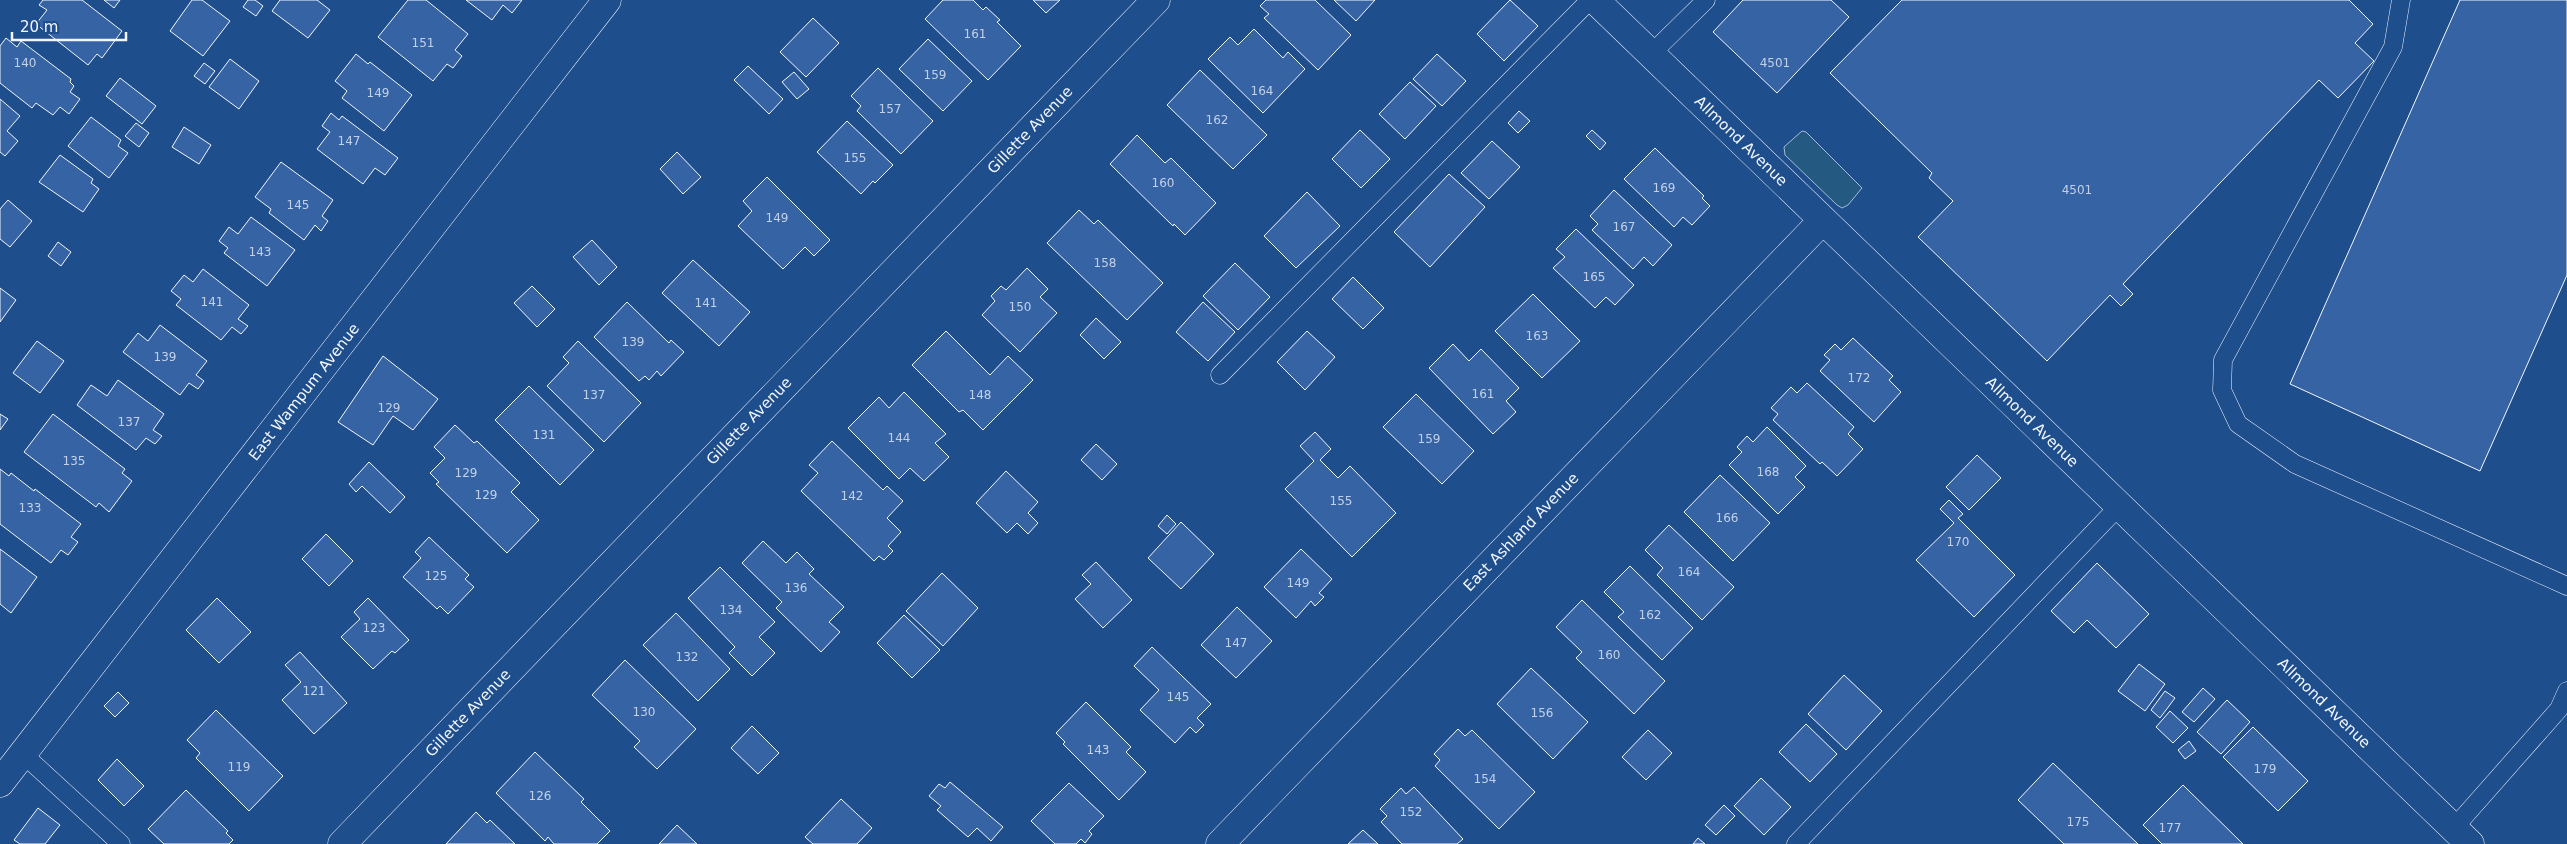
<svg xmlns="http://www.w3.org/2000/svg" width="2567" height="844" font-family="'DejaVu Sans',sans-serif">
  <rect width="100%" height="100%" fill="#1f4e8c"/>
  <!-- green -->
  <path fill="#245a82" stroke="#a8bbd7" d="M1802,131L1806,132L1862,188L1848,205L1842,208L1837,205L1785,155L1784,147Z"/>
  <!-- building -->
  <path fill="#3563a3" stroke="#f2f6ff" d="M43,0H82L122,31L102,58L97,54L88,65L36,24L47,10L39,5Z
    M104,0H120L114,8Z
    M192,0H202L230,21L203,56L170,31Z
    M248,0H255L263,6L256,16L243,7Z
    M280,0H317L330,10L308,38L272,11Z
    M408,0H426L468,34L455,50L462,56L453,68L447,64L433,81L378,37Z
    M466,0H522L512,13L503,5L492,20Z
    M943,0H973L983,10L986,7L1000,20L997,22L1021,46L988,80L925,19Z
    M1033,0H1060L1046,13Z
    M1266,0H1315L1351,35L1318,70L1264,18L1269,14L1260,6Z
    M1334,0H1375L1356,21Z
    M1510,0L1538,26L1504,61L1477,34Z
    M1743,0H1831L1849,17L1777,93L1713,32Z
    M1902,0H2349L2373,24L2355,43L2374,61L2338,98L2319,80L2123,284L2133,294L2121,306L2110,295L2047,361L1918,237L1953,201L1929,178L1932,173L1830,73Z
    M2460,0H2567V275L2480,471L2290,384Z
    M813,18L839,43L806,77L780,52Z
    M1254,29L1283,58L1288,52L1305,69L1263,113L1208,59L1230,37L1238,45Z
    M6,38L17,47L21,41L71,79L70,82L74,86L70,92L80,99L69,114L60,107L53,115L36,103L32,108L0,83V46Z
    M928,39L972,81L943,111L899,69Z
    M356,54L368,64L370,62L412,95L384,131L342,98L347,91L335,81Z
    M1437,54L1466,81L1442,106L1413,79Z
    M230,59L259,81L239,109L209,87Z
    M204,63L215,71L205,84L194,76Z
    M748,66L783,99L769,114L734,80Z
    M878,68L933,121L901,154L857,111L861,106L851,96Z
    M1200,70L1267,135L1233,169L1167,105Z
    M794,72L809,89L797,99L782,82Z
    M120,78L156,106L142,124L106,96Z
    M1410,82L1436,106L1405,139L1379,114Z
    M0,99L20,116L7,131L18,141L5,156L0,152Z
    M1519,111L1530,121L1518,133L1508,123Z
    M331,113L339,120L342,116L398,158L385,175L375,168L363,184L317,149L330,132L322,126Z
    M91,117L121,140L118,146L128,153L109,178L68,146Z
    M847,121L893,165L875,183L873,181L861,194L817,152Z
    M136,123L149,133L139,147L125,136Z
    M184,127L211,145L199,164L172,147Z
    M1360,130L1390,159L1361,188L1332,159Z
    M1592,130L1606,143L1600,150L1586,136Z
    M1137,135L1165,163L1171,158L1216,203L1185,235L1174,224L1173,226L1110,164Z
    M1492,141L1520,167L1489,199L1461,173Z
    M1655,148L1704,196L1702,198L1710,206L1692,225L1683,217L1674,227L1624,179Z
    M677,152L701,177L683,194L660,169Z
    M60,155L93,179L91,183L99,189L83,212L39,182Z
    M281,162L333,200L322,216L328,221L321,231L315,225L304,240L269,213L271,209L255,197Z
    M1449,174L1485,207L1430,267L1394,232Z
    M767,177L830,240L814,256L805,247L783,269L738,226L752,211L743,201Z
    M1614,190L1672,245L1653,266L1644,257L1633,269L1592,230L1598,224L1590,216Z
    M1307,192L1340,226L1296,268L1264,236Z
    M8,200L32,221L10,247L0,239V209Z
    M1079,210L1094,224L1098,220L1163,283L1127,320L1047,243Z
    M251,217L295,250L267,286L224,253L228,248L219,241L229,227L238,234Z
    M1576,229L1634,285L1615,305L1606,297L1595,308L1553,268L1565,257L1556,249Z
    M592,240L617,267L599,285L573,257Z
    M58,242L71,252L61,266L48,256Z
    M693,260L750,312L719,346L662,293Z
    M1235,263L1270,297L1238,330L1203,296Z
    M1027,268L1048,289L1040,297L1057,313L1020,352L982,315L995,301L991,296L1001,286L1006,290Z
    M203,269L249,305L238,319L248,326L241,334L232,327L221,340L176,305L181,299L171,291L184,275L193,282Z
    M1353,277L1384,308L1363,329L1332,299Z
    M532,286L555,309L537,327L514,303Z
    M0,288L16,300L0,322Z
    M1533,294L1580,341L1542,378L1495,331Z
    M627,302L669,343L671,340L684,352L661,376L657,371L649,380L645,376L639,381L594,337Z
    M1203,302L1235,332L1208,361L1176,332Z
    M1096,318L1121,342L1104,359L1080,335Z
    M160,325L207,361L196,375L204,381L198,389L189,383L180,395L123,352L138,333L148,341Z
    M946,331L990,375L1008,356L1033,380L983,430L963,410L959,412L912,365Z
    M1307,331L1335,357L1305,390L1277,362Z
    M1853,338L1893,376L1889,380L1901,392L1874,422L1820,371L1830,360L1824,355L1835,344L1841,350Z
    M37,341L64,361L40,393L13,373Z
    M578,341L641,403L604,442L547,386L569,363L563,357Z
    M1453,344L1469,361L1481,349L1519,388L1506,401L1516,412L1493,434L1429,368Z
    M383,356L438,399L413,430L393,416L373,445L338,422Z
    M118,380L164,414L153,430L162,436L155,444L146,438L136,450L77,405L91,385L107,396Z
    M1807,383L1854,427L1848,434L1863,449L1837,476L1822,462L1820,464L1773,420L1778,414L1771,408L1791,387L1797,393Z
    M529,386L594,450L560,485L495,420Z
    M904,392L946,434L935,443L949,457L924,481L910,468L899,479L848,428L879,397L889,408Z
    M1416,394L1474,451L1442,484L1383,427Z
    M0,414L8,419L0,430Z
    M53,414L125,469L122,473L132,481L109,512L99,503L96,507L24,452Z
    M455,425L474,443L477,441L520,483L511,492L539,520L507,553L436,484L439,482L430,473L445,458L434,447Z
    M1767,427L1806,466L1795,477L1805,487L1778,514L1729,465L1742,452L1737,447L1747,436L1753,442Z
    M1315,432L1331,449L1320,460L1338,478L1350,466L1396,513L1352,557L1285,489L1314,461L1300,446Z
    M832,441L883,490L887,486L903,501L887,518L901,532L888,546L893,551L884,560L879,556L874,561L801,491L818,473L809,465Z
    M1096,444L1117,464L1102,480L1081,460Z
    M1977,455L2001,478L1969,510L1946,487Z
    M369,462L405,497L390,513L362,486L356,492L349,484Z
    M0,469L9,476L11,473L34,491L35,489L81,524L71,537L78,542L68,555L61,550L51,563L0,524Z
    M1006,471L1038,502L1028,513L1038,523L1028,534L1017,523L1007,533L976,503Z
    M1720,475L1770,523L1733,561L1684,512Z
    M1949,500L1963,514L1958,518L2015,575L1974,617L1916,560L1954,523L1940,509Z
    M1167,515L1176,524L1167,534L1158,526Z
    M1181,522L1214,554L1181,589L1148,558Z
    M1669,525L1734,587L1702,620L1657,575L1663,568L1645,550Z
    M326,534L353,561L329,586L302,559Z
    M429,537L469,575L465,579L474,587L448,614L440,606L437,609L403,577L421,558L415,552Z
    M763,541L786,563L797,552L814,569L809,574L844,607L829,622L840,632L821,652L776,608L782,602L742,563Z
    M0,549L37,577L11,613L0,604Z
    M1301,549L1332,579L1319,593L1324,597L1315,606L1311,601L1296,618L1264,587Z
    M1096,562L1132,600L1103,628L1075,599L1091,584L1082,575Z
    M2097,563L2149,614L2116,648L2087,620L2074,633L2051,611Z
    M1630,566L1693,628L1662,660L1618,617L1624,612L1604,592Z
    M720,567L775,622L759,637L775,653L752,676L729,653L735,647L688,598Z
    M942,573L978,608L943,646L906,611Z
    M217,598L251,632L219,663L186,630Z
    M368,598L409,640L395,653L392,651L373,669L341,637L360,619L354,612Z
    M1582,600L1665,681L1634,714L1576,658L1582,652L1556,627Z
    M1237,607L1272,641L1236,678L1201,645Z
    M676,613L730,669L698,701L643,645Z
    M904,615L940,650L912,678L877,643Z
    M1152,647L1211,704L1197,718L1204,725L1196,733L1190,727L1175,743L1140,710L1159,690L1134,666Z
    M300,652L347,703L314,734L282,700L301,682L285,665Z
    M625,660L696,729L657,769L634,747L640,741L592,695Z
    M2139,664L2165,684L2145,711L2118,691Z
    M1531,668L1588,722L1553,759L1497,704Z
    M1844,675L1882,711L1846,750L1808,714Z
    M2203,688L2215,699L2194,722L2182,712Z
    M2165,691L2175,698L2160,718L2151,710Z
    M118,692L129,703L115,717L104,706Z
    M2227,700L2250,722L2221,754L2197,732Z
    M1086,702L1131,747L1126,752L1146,772L1119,800L1063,744L1065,742L1056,733Z
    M216,710L283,776L249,811L196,758L200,753L187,740Z
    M2170,711L2188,728L2173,743L2156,727Z
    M1806,724L1837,754L1810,782L1779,752Z
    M752,726L779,753L758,774L731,748Z
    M2253,727L2308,781L2278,811L2223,757Z
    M1458,729L1465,736L1472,730L1535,792L1499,829L1435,766L1440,760L1434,754Z
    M1648,730L1672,753L1646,780L1622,757Z
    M2189,741L2196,751L2185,759L2178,750Z
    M535,752L584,799L581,802L610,831L597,844H554L548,837L545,841L496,793Z
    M117,759L144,786L124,806L98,780Z
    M2053,763L2138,844H2064L2018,800Z
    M1761,778L1791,807L1764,835L1734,806Z
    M950,782L1003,827L991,841L977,828L968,837L937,810L941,806L929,796L939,784L945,788Z
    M1069,783L1104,816L1089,831L1092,834L1085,843L1081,839L1076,844H1055L1031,821Z
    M2183,785L2243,844H2162L2143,825Z
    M1414,787L1463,839L1457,844H1402L1381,822L1387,816L1380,809L1401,788L1406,794Z
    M186,790L228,831L226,833L233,840L229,844H164L148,829Z
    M841,799L872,828L857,844H813L805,837Z
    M1724,805L1735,816L1716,835L1705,825Z
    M38,808L60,825L45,844H20L14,840Z
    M476,812L487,823L490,820L515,844H446Z
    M677,825L697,844H659Z
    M1363,830L1378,844H1348Z
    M1698,838L1705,844H1693Z"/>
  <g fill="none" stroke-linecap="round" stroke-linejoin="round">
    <!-- service casing -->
    <g stroke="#f2f6ff" stroke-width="19">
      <path id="service" d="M2401,0L2393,47L2223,360L2222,390L2238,424L2295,464L2567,586
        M1651,54L1706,0
        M1220,375L1590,0
        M23,754L121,844
        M2454,828L2559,709L2567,691
        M1796,844L2119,506"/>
    </g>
    <!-- minor casing -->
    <g stroke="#f2f6ff" stroke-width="29">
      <path id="minor" d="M1595,0L2470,844
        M0,783L607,0
        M342,844L1156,0
        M1220,844L1823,220"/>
    </g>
    <!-- service -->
    <use href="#service" stroke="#1f4e8c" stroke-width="18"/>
    <!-- minor -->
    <use href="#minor" stroke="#1f4e8c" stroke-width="28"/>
  </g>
  <g text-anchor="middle" stroke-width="4" stroke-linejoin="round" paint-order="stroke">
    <!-- number labels -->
    <g font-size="12" fill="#c3d1e8">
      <text x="975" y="38">161</text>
      <text x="423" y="47">151</text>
      <text x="25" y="67">140</text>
      <text x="1775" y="67">4501</text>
      <text x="935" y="79">159</text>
      <text x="1262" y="95">164</text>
      <text x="378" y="97">149</text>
      <text x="890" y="113">157</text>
      <text x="1217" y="124">162</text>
      <text x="349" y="145">147</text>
      <text x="855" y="162">155</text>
      <text x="1163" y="187">160</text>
      <text x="1664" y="192">169</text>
      <text x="2077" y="194">4501</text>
      <text x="298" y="209">145</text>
      <text x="777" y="222">149</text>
      <text x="1624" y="231">167</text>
      <text x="260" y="256">143</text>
      <text x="1105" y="267">158</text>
      <text x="1594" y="281">165</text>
      <text x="212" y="306">141</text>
      <text x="706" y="307">141</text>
      <text x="1020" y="311">150</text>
      <text x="1537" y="340">163</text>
      <text x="633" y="346">139</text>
      <text x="165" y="361">139</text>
      <text x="1859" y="382">172</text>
      <text x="1483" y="398">161</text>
      <text x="594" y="399">137</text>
      <text x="980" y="399">148</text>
      <text x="389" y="412">129</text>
      <text x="129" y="426">137</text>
      <text x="544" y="439">131</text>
      <text x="899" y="442">144</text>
      <text x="1429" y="443">159</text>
      <text x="74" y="465">135</text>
      <text x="1768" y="476">168</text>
      <text x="466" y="477">129</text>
      <text x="486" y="499">129</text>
      <text x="852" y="500">142</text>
      <text x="1341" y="505">155</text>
      <text x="30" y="512">133</text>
      <text x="1727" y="522">166</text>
      <text x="1958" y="546">170</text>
      <text x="1689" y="576">164</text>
      <text x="436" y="580">125</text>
      <text x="1298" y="587">149</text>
      <text x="796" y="592">136</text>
      <text x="731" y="614">134</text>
      <text x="1650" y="619">162</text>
      <text x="374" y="632">123</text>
      <text x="1236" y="647">147</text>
      <text x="1609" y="659">160</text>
      <text x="687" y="661">132</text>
      <text x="314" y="695">121</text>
      <text x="1178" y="701">145</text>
      <text x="644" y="716">130</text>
      <text x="1542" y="717">156</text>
      <text x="1098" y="754">143</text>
      <text x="239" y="771">119</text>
      <text x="2265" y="773">179</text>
      <text x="1485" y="783">154</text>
      <text x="540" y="800">126</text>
      <text x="1411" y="816">152</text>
      <text x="2078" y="826">175</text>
      <text x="2170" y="832">177</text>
    </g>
    <!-- street labels -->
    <g font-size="15" fill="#f2f6ff" stroke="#1f4e8c">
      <text transform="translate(1030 130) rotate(-46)" y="5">Gillette Avenue</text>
      <text transform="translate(1741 141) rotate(44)" y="5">Allmond Avenue</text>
      <text transform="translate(304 392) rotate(-52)" y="5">East Wampum Avenue</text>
      <text transform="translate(749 421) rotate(-46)" y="5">Gillette Avenue</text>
      <text transform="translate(2032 422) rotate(44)" y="5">Allmond Avenue</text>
      <text transform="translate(1521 532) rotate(-46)" y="5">East Ashland Avenue</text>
      <text transform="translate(2324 703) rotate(44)" y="5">Allmond Avenue</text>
      <text transform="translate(468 713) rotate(-46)" y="5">Gillette Avenue</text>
    </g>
  </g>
  <!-- scale -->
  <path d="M12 32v8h114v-8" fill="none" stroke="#f2f6ff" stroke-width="2.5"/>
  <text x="20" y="32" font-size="15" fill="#f2f6ff" stroke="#1f4e8c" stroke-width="4" paint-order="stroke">20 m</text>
</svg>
